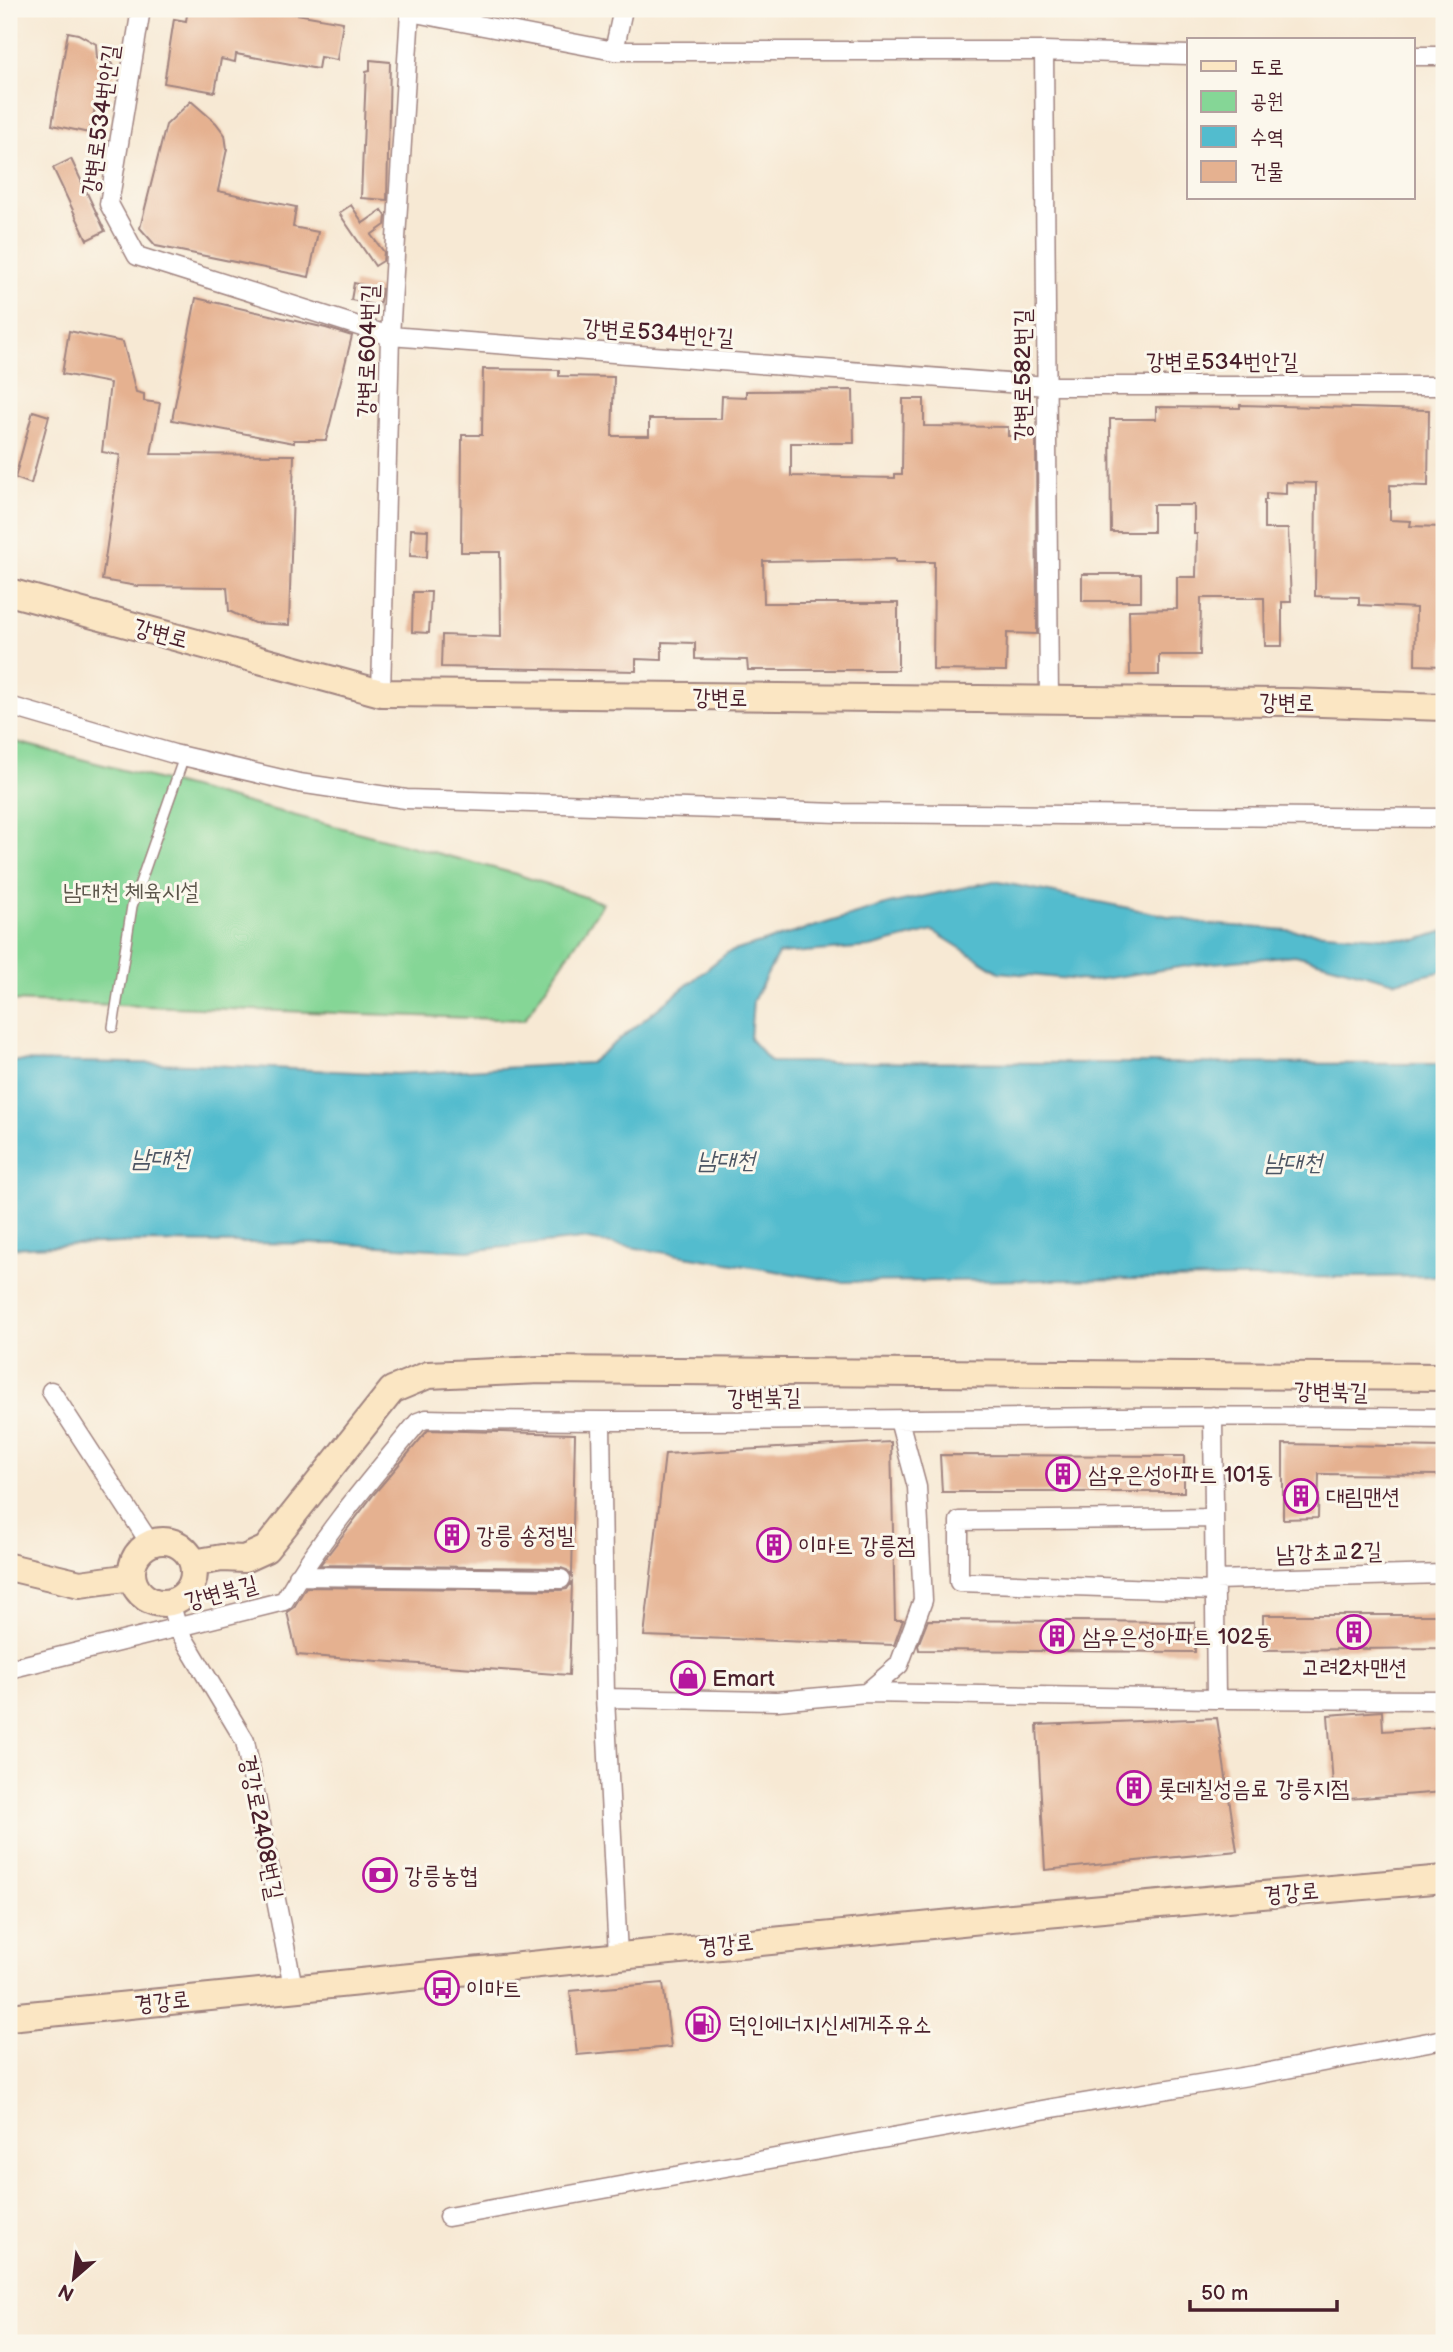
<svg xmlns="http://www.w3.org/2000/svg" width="1453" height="2352" font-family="'Balsamiq Sans','Poor Story',sans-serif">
  <rect width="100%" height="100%" fill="#fbf7ec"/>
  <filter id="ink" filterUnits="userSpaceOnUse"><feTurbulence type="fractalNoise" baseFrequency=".0143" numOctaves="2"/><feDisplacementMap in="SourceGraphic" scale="14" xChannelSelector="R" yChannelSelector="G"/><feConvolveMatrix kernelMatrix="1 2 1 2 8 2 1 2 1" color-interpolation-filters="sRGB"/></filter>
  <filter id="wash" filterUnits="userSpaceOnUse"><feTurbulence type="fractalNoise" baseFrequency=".00686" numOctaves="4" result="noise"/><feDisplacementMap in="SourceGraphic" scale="28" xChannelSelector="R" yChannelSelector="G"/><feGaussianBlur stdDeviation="1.57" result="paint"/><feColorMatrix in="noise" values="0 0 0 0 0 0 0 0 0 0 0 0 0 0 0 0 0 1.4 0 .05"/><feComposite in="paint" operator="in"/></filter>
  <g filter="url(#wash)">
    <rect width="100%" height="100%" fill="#f7e9d4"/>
    <!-- green -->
    <path fill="#85d696" stroke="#687a60" stroke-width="2" d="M9,740L516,874L603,903L524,1020L9,1001Z"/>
    <!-- water -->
    <path fill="#52bcce" stroke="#4e6e7c" stroke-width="2" d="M994,881L1208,924L1417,940L1444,931V971L1395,982L1295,955L1193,965L1089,981L999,972L933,931L870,947L778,954L753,1001L750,1039L771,1062L1444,1064V1276L842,1282L582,1239L468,1251L346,1244L143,1242L9,1248V1061L190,1064L396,1074L590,1063L727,953L889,904Z"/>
    <g id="blocks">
      <!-- building -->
      <path fill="#e5b190" d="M188,9H268L343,22L337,60L320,57L318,69L236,54L235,62L221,59L215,92L164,83L174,19L186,21Z
        M68,32L78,34L96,44L97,59L108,60L115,67L113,77L101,83L89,133L52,125Z
        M370,60L390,62L387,200L361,198L366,72L370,71Z
        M191,101L216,123L225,135L227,149L218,191L296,207L293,227L318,232L309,277L156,246L140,228L166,125Z
        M71,159L105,231L87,240L53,168Z
        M351,205L363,223L382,210L386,216L385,225L371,235L384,252L383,261L375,266L339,213Z
        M354,283L382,289L379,306L351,300Z
        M196,298L326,328L352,336L326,440H294V443L172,420Z
        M69,331L123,342L136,392L144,394V401L160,403L151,454L294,455L289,625L254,623L229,611L227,587L137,586L102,580L120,455L102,452L110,383L62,374Z
        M483,369L559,370V376L614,377L612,436H649V419H721L722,396L746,397V391L853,390L854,443H791V476L895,478V474H902L903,399H924V426L1008,427V436H1036L1037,634L1007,633L1006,671L933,670L934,562H896V559L763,561L764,603H898V670H748L747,660L695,659V643L662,642V660L636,659V671L441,667L442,635L501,637L500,552H461L462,435H482Z
        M1240,405L1429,410L1428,486L1390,485V520L1411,521L1410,526L1444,527V666L1415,665L1416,608L1359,605V597L1315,596L1316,483L1286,482V494L1266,493V500H1264V529H1288L1291,602H1282V646H1265L1264,598H1201L1200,655H1159V675H1130L1129,610L1177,609V577H1196L1197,534H1194V505H1153V532H1111L1110,419H1156V407L1240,408Z
        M33,411L49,416L31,484L15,478Z
        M411,529L428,530L427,557L410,556Z
        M1082,574H1141V601H1082Z
        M413,592H431L429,633L412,632Z
        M428,1430L575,1434L572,1576L567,1570L561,1568L320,1565L374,1494Z
        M891,1442L895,1620H903L894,1645L644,1636L665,1454Z
        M1283,1444L1444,1447V1475L1319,1474L1318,1518L1283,1519Z
        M940,1455L1184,1456V1492H942Z
        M572,1582L569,1675L297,1655L287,1612L294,1607L306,1587L561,1590L567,1589Z
        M1263,1615H1444V1648L1263,1650Z
        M928,1620L1195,1622V1652L919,1650L918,1645Z
        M1382,1711L1383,1731L1444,1727V1792L1334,1800L1328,1715Z
        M1217,1718L1237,1851L1045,1870L1037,1725Z
        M663,1983L671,2047L577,2055L570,1991Z"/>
    </g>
  </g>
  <g filter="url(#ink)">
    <use href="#blocks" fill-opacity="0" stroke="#a08480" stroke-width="2"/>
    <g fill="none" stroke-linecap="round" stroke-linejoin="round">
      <!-- lane casing -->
      <g stroke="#a08480" stroke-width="12">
        <path id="lane" d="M113,1027L132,906L184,757"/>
      </g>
      <!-- street casing -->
      <g stroke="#a08480" stroke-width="21">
        <path id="street" d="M141,9L109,204L137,256L390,336L1047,386H1444
          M410,9V12L614,51H1044L1189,55
          M614,51L623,9
          M1044,51L1049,700
          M1413,56H1444
          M381,693L390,336L410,12
          M9,706L174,754L299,783L406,799L839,813L1444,818
          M51,1391L150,1543
          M1213,1416L1216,1699L1444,1700
          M601,1423L605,1698L618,1955
          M1214,1518L959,1521V1582L1215,1591
          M298,1576L561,1579
          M1215,1580L1444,1574
          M170,1602L178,1629L245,1741L293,1987
          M9,1669L284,1601C321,1537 371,1479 418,1422L426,1419C766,1426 1105,1412 1444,1418
          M866,1693L1216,1699
          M605,1698L777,1701L866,1693L899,1665L923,1600L917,1487L899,1420
          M448,2217L1053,2108L1254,2075L1444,2039"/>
      </g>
      <!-- secondary casing -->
      <g stroke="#a08480" stroke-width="30">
        <path id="secondary" d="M9,592L381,693L1291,702L1444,707
          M132 1572a31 31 0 1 1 62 0a31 31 0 1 1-62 0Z
          M193,1563L222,1558L244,1559L266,1549L392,1390L428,1375L541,1370L1444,1377
          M9,1567L80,1584L132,1577
          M9,2017L1012,1917L1444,1879"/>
      </g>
      <!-- lane -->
      <use href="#lane" stroke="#fff" stroke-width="9"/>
      <!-- street -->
      <use href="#street" stroke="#fff" stroke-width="18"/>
      <!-- secondary -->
      <use href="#secondary" stroke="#fbe6c3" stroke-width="26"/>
    </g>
  </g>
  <!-- icons -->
  <defs>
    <g id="building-ring" transform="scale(1.75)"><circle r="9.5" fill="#fbf7ec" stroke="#b5179e" stroke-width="1.5"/><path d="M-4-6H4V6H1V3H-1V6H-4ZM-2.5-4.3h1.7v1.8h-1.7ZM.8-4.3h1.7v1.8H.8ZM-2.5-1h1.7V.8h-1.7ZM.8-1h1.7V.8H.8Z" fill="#b5179e"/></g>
    <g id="shop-ring" transform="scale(1.75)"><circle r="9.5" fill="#fbf7ec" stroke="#b5179e" stroke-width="1.5"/><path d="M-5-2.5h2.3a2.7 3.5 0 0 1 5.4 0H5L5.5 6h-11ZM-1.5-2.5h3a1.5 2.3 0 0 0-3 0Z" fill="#b5179e"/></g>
    <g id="bank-ring" transform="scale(1.75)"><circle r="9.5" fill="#fbf7ec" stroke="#b5179e" stroke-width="1.5"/><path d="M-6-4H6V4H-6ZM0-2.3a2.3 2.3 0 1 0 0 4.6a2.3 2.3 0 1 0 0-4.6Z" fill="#b5179e"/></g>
    <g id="bus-ring" transform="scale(1.75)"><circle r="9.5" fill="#fbf7ec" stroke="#b5179e" stroke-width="1.5"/><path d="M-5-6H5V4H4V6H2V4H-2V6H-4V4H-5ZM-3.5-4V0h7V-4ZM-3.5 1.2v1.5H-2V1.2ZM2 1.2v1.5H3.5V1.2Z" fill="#b5179e"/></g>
    <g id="fuel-ring" transform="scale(1.75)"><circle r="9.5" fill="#fbf7ec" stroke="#b5179e" stroke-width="1.5"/><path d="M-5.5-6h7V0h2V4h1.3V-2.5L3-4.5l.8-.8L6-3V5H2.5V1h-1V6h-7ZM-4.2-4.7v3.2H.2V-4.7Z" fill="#b5179e"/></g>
  </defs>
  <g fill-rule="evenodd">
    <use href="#building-ring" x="1063" y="1474"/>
    <use href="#building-ring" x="1301" y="1496"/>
    <use href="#building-ring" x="452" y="1535"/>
    <use href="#building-ring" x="774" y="1545"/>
    <use href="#building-ring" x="1354" y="1632"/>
    <use href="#building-ring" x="1057" y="1636"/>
    <use href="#shop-ring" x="688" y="1678"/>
    <use href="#building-ring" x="1134" y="1788"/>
    <use href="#bank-ring" x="380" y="1875"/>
    <use href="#bus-ring" x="442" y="1988"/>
    <use href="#fuel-ring" x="703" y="2024"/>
  </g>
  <g text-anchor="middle" stroke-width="6" stroke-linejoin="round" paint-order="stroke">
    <!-- street labels -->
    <g font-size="23" fill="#4a1f2b" stroke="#fbf7ec">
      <text transform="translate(100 120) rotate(-82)" y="8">강변로534번안길</text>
      <text transform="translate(658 332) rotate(4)" y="8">강변로534번안길</text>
      <text transform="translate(367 351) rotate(-88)" y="8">강변로604번길</text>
      <text x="1222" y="369">강변로534번안길</text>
      <text transform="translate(1022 375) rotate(-90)" y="8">강변로582번길</text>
      <text transform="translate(161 633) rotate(15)" y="8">강변로</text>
      <text transform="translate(720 697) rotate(1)" y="8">강변로</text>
      <text transform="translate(1287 702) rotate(1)" y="8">강변로</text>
      <text transform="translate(1331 1391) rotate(1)" y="8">강변북길</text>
      <text transform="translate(764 1397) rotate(-1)" y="8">강변북길</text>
      <text transform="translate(1329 1552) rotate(-2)" y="8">남강초교2길</text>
      <text transform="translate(221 1592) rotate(-15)" y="8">강변북길</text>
      <text transform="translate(262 1827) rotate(79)" y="8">경강로2408번길</text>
      <text transform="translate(1291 1892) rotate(-5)" y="8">경강로</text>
      <text transform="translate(726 1944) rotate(-6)" y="8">경강로</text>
      <text transform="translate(162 2001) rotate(-6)" y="8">경강로</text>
    </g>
    <!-- park labels -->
    <g font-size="23" fill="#5c564b" stroke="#fbf7ec">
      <text x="131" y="899">남대천 체육시설</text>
    </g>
    <!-- poi labels -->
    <g font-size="23" fill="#4a1f2b" stroke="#fbf7ec" text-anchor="start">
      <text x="1088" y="1482">삼우은성아파트 101동</text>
      <text x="1326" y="1504">대림맨션</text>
      <text x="476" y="1543">강릉 송정빌</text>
      <text x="798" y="1553">이마트 강릉점</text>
      <text x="1082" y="1644">삼우은성아파트 102동</text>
      <text x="1354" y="1675" text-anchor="middle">고려2차맨션</text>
      <text x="712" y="1686">Emart</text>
      <text x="1158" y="1796">롯데칠성음료 강릉지점</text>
      <text x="404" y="1883">강릉농협</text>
      <text x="466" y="1996">이마트</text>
      <text x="728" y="2032">덕인에너지신세게주유소</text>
    </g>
    <!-- water labels -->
    <g font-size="24" font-style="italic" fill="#4d5664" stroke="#fbf7ec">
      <text x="160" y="1166">남대천</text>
      <text x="726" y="1168">남대천</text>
      <text x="1293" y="1170">남대천</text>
    </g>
  </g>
  <!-- margin -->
  <rect width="1453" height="2352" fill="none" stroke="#fbf7ec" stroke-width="35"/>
  <!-- legend -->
  <rect x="1187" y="38" width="228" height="161" fill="#fbf7ec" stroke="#b4a19f" stroke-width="2"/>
  <rect x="1201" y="61" width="35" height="10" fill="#fbe6c3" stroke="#b4a19f" stroke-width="2"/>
  <text x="1250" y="74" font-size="21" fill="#4a1f2b">도로</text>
  <rect x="1201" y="91" width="35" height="21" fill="#85d696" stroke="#b4a19f" stroke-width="2"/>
  <text x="1250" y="108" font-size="21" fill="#4a1f2b">공원</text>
  <rect x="1201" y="126" width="35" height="21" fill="#52bcce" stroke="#b4a19f" stroke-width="2"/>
  <text x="1250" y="144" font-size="21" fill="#4a1f2b">수역</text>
  <rect x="1201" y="161" width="35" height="21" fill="#e5b190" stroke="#b4a19f" stroke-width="2"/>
  <text x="1250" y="178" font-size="21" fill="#4a1f2b">건물</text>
  <!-- north arrow -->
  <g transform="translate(74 2278) rotate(208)" stroke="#fbf7ec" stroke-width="5" paint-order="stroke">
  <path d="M0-5L12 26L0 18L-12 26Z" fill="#4a1f2b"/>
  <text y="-10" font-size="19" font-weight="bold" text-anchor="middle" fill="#4a1f2b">N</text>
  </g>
  <!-- scale -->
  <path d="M1190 2300v10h147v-10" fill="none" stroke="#4a1f2b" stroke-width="3.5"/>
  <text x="1201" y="2300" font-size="21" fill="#4a1f2b" stroke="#fbf7ec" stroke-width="5" paint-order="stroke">50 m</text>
</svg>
